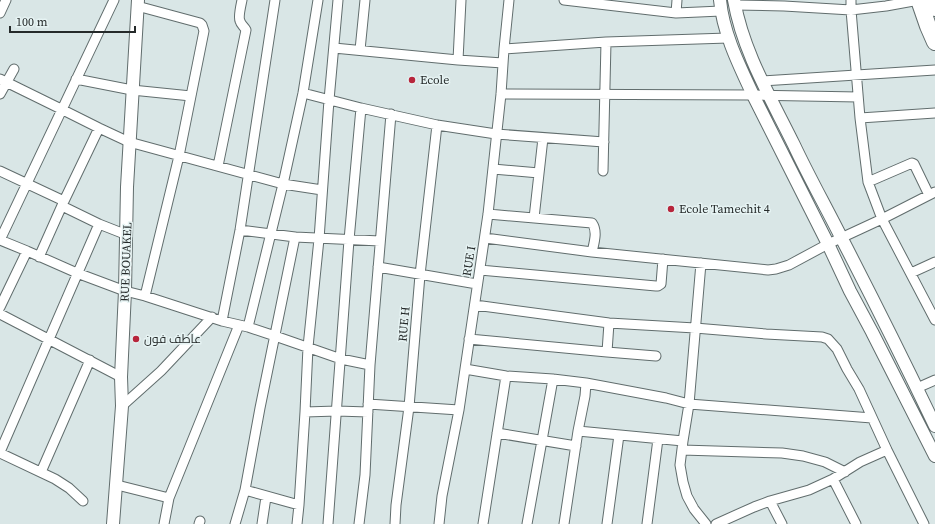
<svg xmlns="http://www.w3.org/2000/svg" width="935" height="524" font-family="'Source Serif 4',Cairo,serif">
  <rect width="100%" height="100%" fill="#d9e6e6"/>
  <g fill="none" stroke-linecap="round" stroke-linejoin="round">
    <!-- street casing -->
    <g stroke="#616d6d" stroke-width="11">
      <path id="street" d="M461,0L458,60L503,63
        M564,0L676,13L699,12L721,11
        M851,0V10L860,118L868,182L882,219L935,320
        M735,5L784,6L851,10L886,6L919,0
        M137,6L200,23L202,25L204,31L179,156L145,296
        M0,13L6,0
        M676,13L677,0
        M334,48L458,60
        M504,49L606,42L728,38
        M360,50L365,0
        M0,79L61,109L99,128L129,142L283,184L322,190
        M76,79L132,90L191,96
        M762,81L935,70
        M303,93L361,108L437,125L496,134L604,142
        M0,94L14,69
        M501,94L753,95L858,97
        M860,118L935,113
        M218,166L246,30C244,26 241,25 240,21C238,17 241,5 242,0
        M493,169L539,173
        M0,171L64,201
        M603,171L606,42
        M868,182L912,163L914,164L929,195
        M62,206L99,224L127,235
        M488,214L592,223C598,231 594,243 592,252
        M534,218L543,138
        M240,230L295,237L380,241
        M485,238L592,252L768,270L776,269L789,265L828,244L882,219L935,192
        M0,240L27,251L77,273L125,291L145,296L222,321L248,327L275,336L341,359L370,365
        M0,240L114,0
        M39,257L64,201L99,128
        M701,263L689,404L683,441L680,465L683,482L687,496L694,509L706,524
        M378,267L477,284
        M480,270L656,286H658L661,284L663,259
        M911,273L935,262
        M475,305L609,323L695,328L766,334L822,337L828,339L837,349L847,369L859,389L887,450L924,524
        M0,307L27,251
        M0,314L121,377
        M222,321L240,230L275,0
        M248,327L283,184L303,93L318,0
        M469,339L607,352L656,356
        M607,352L609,323
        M465,369L506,376L553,379L586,383L666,398L689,404L872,418
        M917,388L935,380
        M368,404L459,410
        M122,406L161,371L212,317
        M305,412L337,411L368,412
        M578,431L683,441
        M497,433L576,446
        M682,450L782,453L803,456L825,462L845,472
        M0,452L99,224
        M0,453L55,479L69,488L83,501
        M41,472L90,360
        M833,479L856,524
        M117,485L169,498
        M245,490L299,505
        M770,501L782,524
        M164,524L169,498L239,325
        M199,524L200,521
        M235,524L245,490L260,408L295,237
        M262,524L266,497
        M297,524L299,505L305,412L308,347L319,239L329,100L338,0
        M328,524L349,240L361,108
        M359,524L365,475L370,365L391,114
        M395,524L396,505L409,407L420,275L437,125
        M439,524L442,496L459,410L465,369L488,214L501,94L504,49L509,0
        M483,524L506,376
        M527,524L553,379
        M564,524L578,431L585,396L586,383
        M607,524L619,435
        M647,524L658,439
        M716,524L754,507L770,501L809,490L833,479L860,462L887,450"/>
    </g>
    <!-- secondary casing -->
    <g stroke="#616d6d" stroke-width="14">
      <path id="secondary" d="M720,0C723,33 739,65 753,95L828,244L850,291L872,332L935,456
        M734,0C743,52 771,98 794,145C809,177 826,207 842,239C874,301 905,363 935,426
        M113,524L122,406L121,377L125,291L127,187L138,0"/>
    </g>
    <!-- highway casing -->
    <g stroke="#616d6d" stroke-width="18">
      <path id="highway" d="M919,0L928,26L935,42
        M932,0L935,8"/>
    </g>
    <!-- street -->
    <use href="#street" stroke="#fff" stroke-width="9"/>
    <!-- secondary -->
    <use href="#secondary" stroke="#fff" stroke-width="12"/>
    <!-- highway -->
    <use href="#highway" stroke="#fff" stroke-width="16"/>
  </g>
  <!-- markers -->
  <g fill="#b7253b" stroke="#e6f3f3" stroke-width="1.5">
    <circle cx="412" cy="80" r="4"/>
    <circle cx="671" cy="209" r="4"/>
    <circle cx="136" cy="339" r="4"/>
  </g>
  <g text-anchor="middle" stroke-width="3" stroke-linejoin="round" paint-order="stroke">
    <!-- poi labels -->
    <g font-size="12" fill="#252a2a" stroke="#e6f3f3" text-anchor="start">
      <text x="420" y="84">Ecole</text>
      <text x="679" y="213">Ecole Tamechit 4</text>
      <text x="144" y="343">عاطف فون</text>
    </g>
    <!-- street labels -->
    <g font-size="12" fill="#252a2a" stroke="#e6f3f3">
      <text transform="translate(469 261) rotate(-81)" y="4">RUE I</text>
      <text transform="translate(126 262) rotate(-88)" y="4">RUE BOUAKEL</text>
      <text transform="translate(404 324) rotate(-85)" y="4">RUE H</text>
    </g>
  </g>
  <!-- scale -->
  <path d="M10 26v6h125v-6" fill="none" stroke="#252a2a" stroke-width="2"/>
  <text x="16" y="26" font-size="12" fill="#252a2a" stroke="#e6f3f3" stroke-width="3" paint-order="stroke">100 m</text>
</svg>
